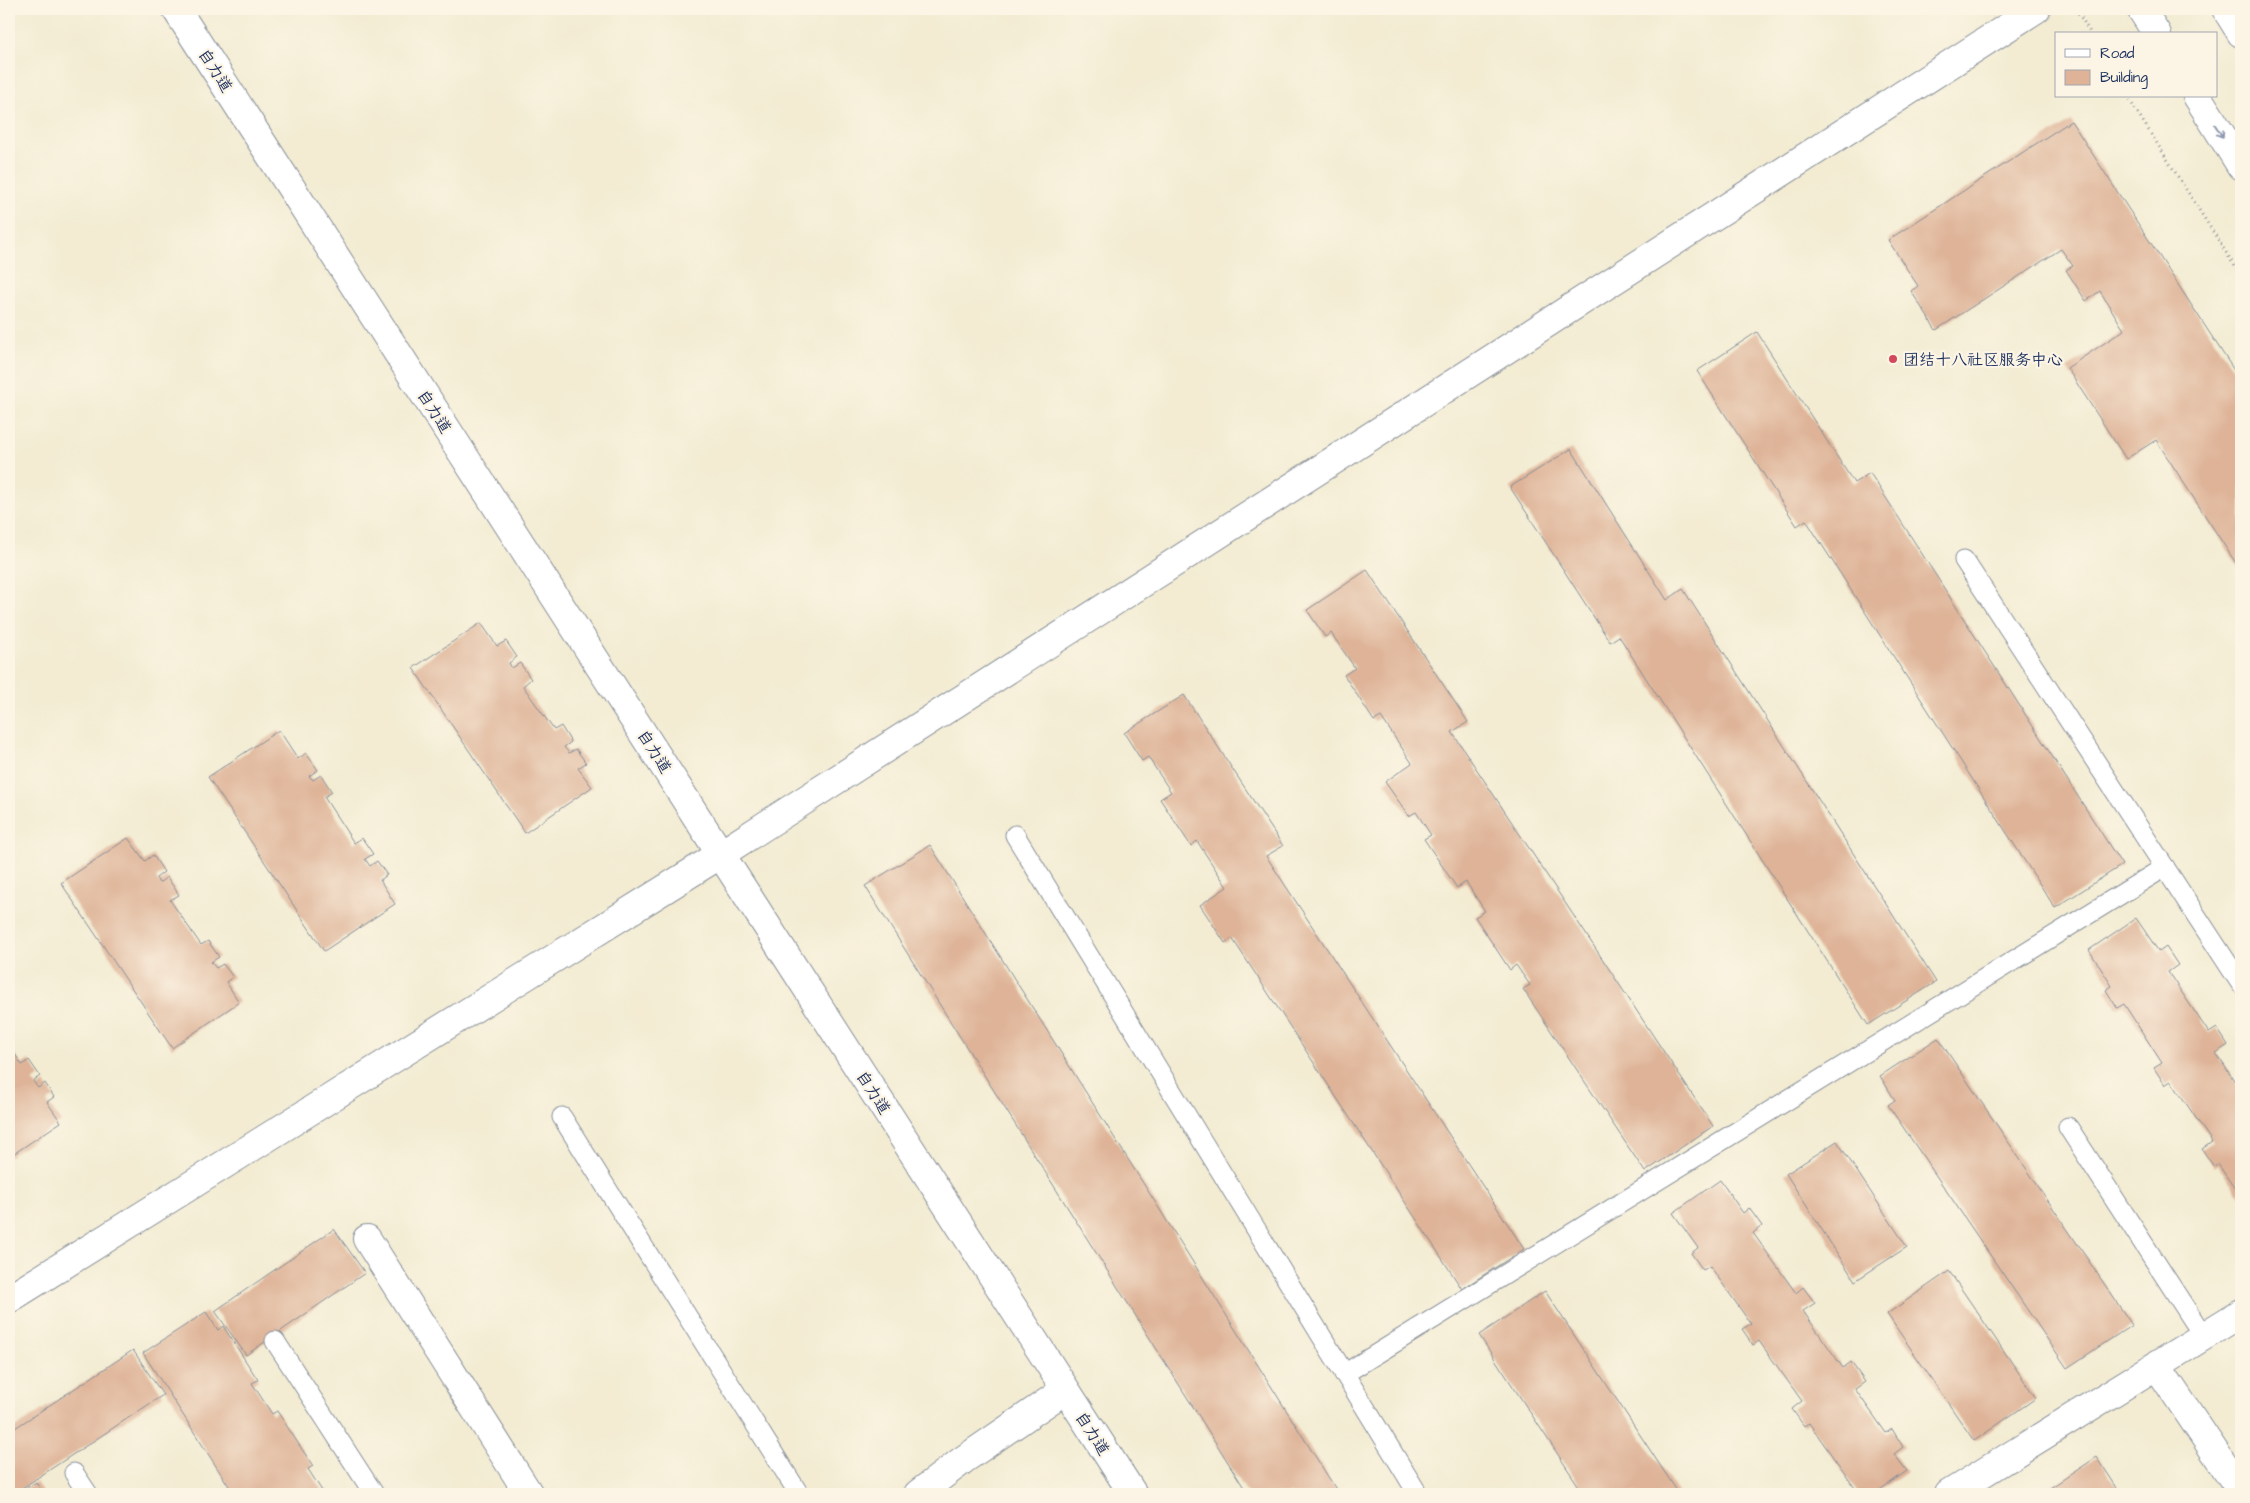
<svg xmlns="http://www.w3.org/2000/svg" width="2250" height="1503" font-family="'Architects Daughter','LXGW WenKai TC',sans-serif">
  <rect width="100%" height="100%" fill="#fcf5e5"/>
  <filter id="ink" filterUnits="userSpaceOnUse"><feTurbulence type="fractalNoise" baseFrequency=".02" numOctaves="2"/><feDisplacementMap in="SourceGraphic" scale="10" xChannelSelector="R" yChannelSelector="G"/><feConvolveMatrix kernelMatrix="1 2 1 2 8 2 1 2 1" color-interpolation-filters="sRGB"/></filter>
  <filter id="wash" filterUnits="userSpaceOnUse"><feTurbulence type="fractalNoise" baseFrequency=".0096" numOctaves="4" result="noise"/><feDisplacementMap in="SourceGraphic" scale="20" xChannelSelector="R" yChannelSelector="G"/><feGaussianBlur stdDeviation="1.12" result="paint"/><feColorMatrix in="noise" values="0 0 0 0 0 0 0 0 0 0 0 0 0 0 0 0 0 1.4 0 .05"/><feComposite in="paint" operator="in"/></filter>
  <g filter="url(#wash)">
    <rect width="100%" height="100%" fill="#f3ecd3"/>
    <g id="blocks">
      <!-- building -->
      <path fill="#deb397" d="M2071,121L2241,381V571L2156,440L2126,459L2067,368L2124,330L2100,291L2086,301L2066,270L2073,266L2061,249L1936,330L1911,291L1918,286L1888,240Z
        M1757,332L1854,483L1870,473L2122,865L2055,908L1806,520L1797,526L1697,371Z
        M1571,449L1667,600L1683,589L1936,982L1868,1025L1619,636L1610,642L1510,487Z
        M1367,570L1468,722L1452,732L1713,1126L1645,1172L1523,989L1530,985L1516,965L1510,970L1475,917L1485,911L1466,882L1457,888L1424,839L1431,835L1416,812L1409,816L1385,782L1412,763L1381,717L1374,721L1344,675L1355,668L1331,633L1325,637L1307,610Z
        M481,623L497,646L506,641L517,657L509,663L512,668L520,663L531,679L523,686L554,730L561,726L571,742L564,747L569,753L576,749L586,763L578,768L592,787L525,833L413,668Z
        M1184,695L1283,846L1266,856L1524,1249L1462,1289L1232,938L1225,943L1200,905L1227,887L1197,841L1191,846L1160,799L1171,792L1148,757L1142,761L1124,733Z
        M279,730L298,759L306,753L318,770L309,776L313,780L321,775L332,792L324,797L354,843L362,838L373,854L365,859L370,866L377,861L387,875L380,880L395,904L324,951L208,777Z
        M128,838L145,861L153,855L164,872L156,878L159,883L167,877L179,895L170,900L201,945L208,941L219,957L211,962L216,968L223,964L233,977L226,982L239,1002L172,1048L61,883Z
        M930,845L1339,1494H1248L865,886Z
        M2136,918L2159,952L2166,947L2178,965L2168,972L2209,1033L2217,1028L2228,1045L2216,1053L2241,1091V1198L2218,1164L2214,1167L2202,1149L2212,1142L2171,1081L2165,1085L2154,1068L2162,1063L2124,1004L2117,1008L2106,990L2112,986L2089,950Z
        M1938,1038L2132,1325L2067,1368L1888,1105L1895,1100L1880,1076Z
        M9,1045L22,1065L29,1060L40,1076L33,1081L38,1088L45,1083L54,1097L47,1102L61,1122L9,1157Z
        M1837,1141L1907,1247L1855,1281L1786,1174Z
        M1720,1180L1743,1213L1749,1208L1762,1226L1753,1233L1796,1293L1803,1287L1815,1303L1803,1311L1843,1368L1851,1362L1865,1382L1855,1389L1886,1433L1892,1429L1903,1447L1894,1454L1907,1471L1874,1494H1859L1809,1423L1804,1426L1792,1409L1802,1401L1759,1341L1753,1345L1742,1329L1751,1324L1710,1266L1703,1270L1691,1253L1698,1248L1673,1213Z
        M334,1229L365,1273L246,1355L215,1311Z
        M1949,1271L2036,1398L1974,1441L1887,1314Z
        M1545,1291L1679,1494H1584L1479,1335Z
        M206,1312L218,1330L223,1326L258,1380L252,1383L272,1414L277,1411L313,1466L308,1469L324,1494H234L143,1353Z
        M133,1350L163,1395L13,1494H9V1432Z
        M2097,1457L2121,1494H2041Z
        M36,1482L43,1494H17Z"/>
    </g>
  </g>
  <g filter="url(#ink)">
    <use href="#blocks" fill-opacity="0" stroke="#878e98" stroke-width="1"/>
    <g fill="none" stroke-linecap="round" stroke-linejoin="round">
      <!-- service casing -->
      <g stroke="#878e98" stroke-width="21">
        <path id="service" d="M1964,560L2241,984
          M1015,835L1418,1494
          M562,1117L799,1494
          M2068,1127L2204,1337
          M275,1341L374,1494
          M1344,1374L2165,867
          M74,1473L88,1494"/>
      </g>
      <!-- minor casing -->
      <g stroke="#878e98" stroke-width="30">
        <path id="minor" d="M367,1239L529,1494
          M2157,1366L2241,1491
          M918,1494L963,1460L1065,1390
          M1949,1494L2241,1313"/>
      </g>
      <!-- tertiary casing -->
      <g stroke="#878e98" stroke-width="30">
        <path id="tertiary" d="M176,9L1133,1494"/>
      </g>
      <!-- secondary casing -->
      <g stroke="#878e98" stroke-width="30">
        <path id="secondary" d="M2141,9L2157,34
          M2226,9L2241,33
          M2197,96L2241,166
          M9,1299L721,854L2036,9"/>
      </g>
      <!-- path -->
      <path stroke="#878e98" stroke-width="3" stroke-dasharray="1 4" stroke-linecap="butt" d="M2076,9L2091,34
        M2127,96L2241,276"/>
      <!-- service -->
      <use href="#service" stroke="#fff" stroke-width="19"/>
      <!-- minor -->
      <use href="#minor" stroke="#fff" stroke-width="28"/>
      <!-- tertiary -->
      <use href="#tertiary" stroke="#fff" stroke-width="28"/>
      <!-- secondary -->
      <use href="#secondary" stroke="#fff" stroke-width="28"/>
    </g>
    <!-- one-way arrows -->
    <defs><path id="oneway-shaft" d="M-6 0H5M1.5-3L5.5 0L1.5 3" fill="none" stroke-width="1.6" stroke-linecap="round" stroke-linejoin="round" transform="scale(1.25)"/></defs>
    <use stroke="#8d97ae" href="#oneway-shaft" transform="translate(2219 131) rotate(57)"/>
  </g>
  <!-- markers -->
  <circle fill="#d1495b" stroke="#fcf5e5" stroke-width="2" cx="1893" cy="359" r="5"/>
  <g text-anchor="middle" stroke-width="4.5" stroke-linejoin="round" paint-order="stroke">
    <!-- street labels -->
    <g font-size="16" fill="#1b2f5e" stroke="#fcf5e5">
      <text transform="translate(216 70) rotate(57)" y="6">自力道</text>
      <text transform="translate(435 411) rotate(57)" y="6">自力道</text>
      <text transform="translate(655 751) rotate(57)" y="6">自力道</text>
      <text transform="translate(874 1092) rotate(57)" y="6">自力道</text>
      <text transform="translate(1093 1433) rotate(57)" y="6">自力道</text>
    </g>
    <!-- poi labels -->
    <g font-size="16" fill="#1b2f5e" stroke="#fcf5e5" text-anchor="start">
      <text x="1903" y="365">团结十八社区服务中心</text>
    </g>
  </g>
  <!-- margin -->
  <rect width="2250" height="1503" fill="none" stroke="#fcf5e5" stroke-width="30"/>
  <!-- legend -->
  <rect x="2055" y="32" width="162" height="65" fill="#fcf5e5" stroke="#a2a6af"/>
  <rect x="2065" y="49" width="25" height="8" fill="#ffffff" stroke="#a2a6af"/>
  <text x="2100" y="58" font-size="15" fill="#1b2f5e">Road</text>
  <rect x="2065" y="70" width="25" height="15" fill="#deb397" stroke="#a2a6af"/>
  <text x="2100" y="82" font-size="15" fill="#1b2f5e">Building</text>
</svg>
